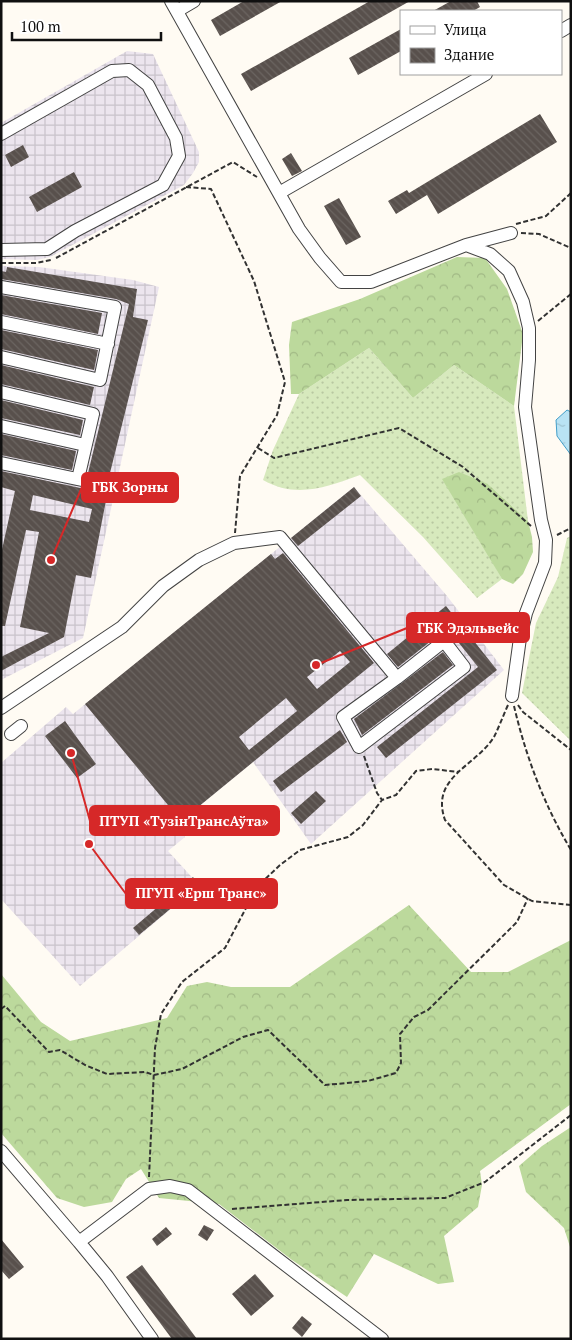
<svg xmlns="http://www.w3.org/2000/svg" width="572" height="1340" font-family="'PT Serif',serif">
  <defs>
    <pattern id="industrial-grid" width="8" height="8" patternUnits="userSpaceOnUse" patternTransform="scale(1.25)"><rect width="8" height="8" fill="#ece5ee"/><path d="M0 4h8M4 0v8" fill="none" stroke="#c9c3cb"/></pattern>
    <pattern id="grass-dots" width="8" height="8" patternUnits="userSpaceOnUse" patternTransform="scale(1.25)"><rect width="8" height="8" fill="#d7e9bd"/><path d="M2 2h.1M6 6h.1" fill="none" stroke="#b8c7a1" stroke-width="1.8" stroke-linecap="round"/></pattern>
    <pattern id="forest-crowns" width="20" height="18" patternUnits="userSpaceOnUse" patternTransform="scale(1.25)"><rect width="20" height="18" fill="#bcd99c"/><path d="M2 6a3 3 0 1 1 6 0M12 15a3 3 0 1 1 6 0" fill="none" stroke="#a1b985"/></pattern>
    <pattern id="water-ripples" width="26" height="14" patternUnits="userSpaceOnUse" patternTransform="scale(1.25)"><rect width="26" height="14" fill="#b9e3f4"/><path d="M2 4q2-2 4 0t4 0M15 11q2-2 4 0t4 0" fill="none" stroke="#9ec2d0"/></pattern>
    <pattern id="building-back-hatch" width="6" height="6" patternUnits="userSpaceOnUse" patternTransform="scale(1.25)"><rect width="6" height="6" fill="#58504c"/><path d="M-1 5l2 2M0 0l6 6M5-1l2 2" fill="none" stroke="#6b6561"/></pattern>
  </defs>
  <rect width="100%" height="100%" fill="#fffbf3"/>
  <!-- industrial -->
  <path fill="url(#industrial-grid)" d="M127,51L153,54L199,152V162L193,173L184,185L50,257L37,260L1,259V123Z
    M1,266L39,267L133,280L159,287L83,638L1,680Z
    M354,487L447,596L504,670L311,844L253,762L181,821L178,817L173,822L185,837L168,851L199,885L80,986L1,899V763L66,707L73,714Z"/>
  <!-- grass -->
  <path fill="url(#grass-dots)" d="M369,348L413,398L454,365L514,406L528,521L488,484L480,540L502,579L477,598L423,537L360,475C327,487 296,499 263,480L273,450L299,394Z
    M571,536V741L522,693L536,623L558,577L567,538Z"/>
  <!-- forest -->
  <path fill="url(#forest-crowns)" d="M457,257L485,258L507,289L523,334L514,406L454,365L413,398L369,348L299,394H291L289,345L292,322L360,299Z
    M459,472L488,484L528,521L532,537L533,552L523,574L513,584L502,579L442,479Z
    M409,905L471,972H508L571,940V1104L480,1171L482,1185L478,1207L444,1236L454,1282L438,1284L374,1254L347,1297L292,1260L219,1204L159,1198L141,1169L126,1179L112,1202L84,1207L57,1198L1,1133V974L41,1022L70,1041L167,1018L187,986L207,982L231,987H290Z
    M571,1127V1250L564,1228L526,1192L519,1166L542,1146Z"/>
  <!-- water -->
  <path fill="url(#water-ripples)" stroke="#429ec9" d="M567,410L571,412V455L557,436L556,420Z"/>
  <!-- building -->
  <path fill="url(#building-back-hatch)" fill-rule="evenodd" d="M244,1H282L220,36L211,20Z
    M370,1H410L251,91L241,74Z
    M451,1H477L480,7L473,11H433Z
    M401,29V51L358,75L349,58Z
    M540,114L557,142L438,214L427,195L396,214L388,201L407,190L409,193Z
    M23,145L29,157L11,167L5,155Z
    M291,153L302,171L292,176L282,159Z
    M74,172L82,187L37,212L29,197Z
    M339,198L361,237L346,245L324,206Z
    M7,267L137,289L133,317L148,320L108,481L103,476L88,473L129,304L116,299L1,279V271L6,272Z
    M1,295L102,313L98,334L1,314Z
    M1,330L98,350L94,370L1,349Z
    M1,365L94,387L90,405L1,384Z
    M1,400L83,420L80,435L1,418Z
    M1,434L76,451L72,470L1,455Z
    M1,471L99,492L108,490L91,578L76,575L64,637L1,671V657L49,633L20,627L39,532L26,530L5,626H1V554L15,491L1,487ZM33,495L92,509L89,522L30,510Z
    M354,487L361,496L298,546L291,538Z
    M283,553L374,663L181,821L85,704L271,554L275,559ZM340,651L350,662L317,689L307,677ZM286,698L297,711L249,750L239,737Z
    M446,606L497,670L386,758L377,747L478,667L436,614Z
    M425,623L436,637L398,667L387,654Z
    M443,652L453,665L362,735L354,719Z
    M65,721L96,764L77,778L45,736Z
    M340,730L347,742L281,792L273,781Z
    M316,791L326,801L301,824L291,813Z
    M193,877L199,885L139,935L133,928Z
    M204,1225L214,1230L207,1241L198,1235Z
    M166,1227L172,1234L157,1246L152,1239Z
    M1,1239L24,1267L9,1279L1,1270Z
    M142,1265L197,1339H172L126,1277Z
    M255,1274L274,1296L251,1316L232,1294Z
    M302,1316L312,1324L302,1337L292,1328Z"/>
  <g fill="none" stroke-linecap="round" stroke-linejoin="round">
    <!-- minor casing -->
    <g stroke="#434343" stroke-width="14">
      <path id="minor" d="M171,1L299,229L320,258L341,282H371L466,245L511,233
        M177,11L194,1
        M561,31L571,25
        M1,134L112,71L129,70L148,85L176,138L179,156L163,185L75,231L47,249L1,250
        M279,193L486,74
        M466,245L490,254L509,271L523,302L529,328V360L525,407L541,520L546,540L545,563L526,613L520,638L512,696
        M1,287L115,307L100,380L1,357
        M1,322L108,344
        M1,392L93,414L78,479
        M1,426L85,445
        M1,463L101,484
        M1,708L122,627L163,586L199,560L234,543L280,537L397,678L444,641L464,667L359,747L343,717L397,678
        M11,734L21,726
        M1,1151L79,1242L149,1189L170,1186L188,1190L382,1339
        M79,1242L107,1276L152,1339"/>
    </g>
    <!-- path -->
    <path stroke="#323232" stroke-width="2" stroke-dasharray="5 2.5" stroke-linecap="butt" d="M186,187L211,189L254,281L285,382L277,415L240,476L235,533
      M516,224L546,216L571,193
      M521,233L539,234L571,248
      M56,258L233,162L257,177
      M1,263H36L51,260
      M538,321L571,294
      M258,448L274,458L399,428L463,467L531,526
      M557,535L571,528
      M508,705C503,716 499,727 494,737C475,767 430,777 445,820L504,885L532,901L571,905
      M518,705L523,712L571,750
      M514,706C526,757 544,805 571,850
      M364,756L377,793L382,800L396,795L416,771L432,769L459,772
      M1,1009L5,1006L49,1052L60,1050L85,1065L107,1074L145,1072L154,1075L182,1069L243,1037L268,1030L325,1085L368,1081L396,1073L401,1063L400,1034L414,1017L428,1010L517,922L528,898
      M149,1177L155,1048L161,1014L182,982L225,948L257,887L280,865L300,850L348,837L363,825L382,800
      M232,1209L347,1200L445,1198L485,1182L571,1115"/>
    <!-- minor -->
    <use href="#minor" stroke="#fff" stroke-width="12"/>
  </g>
  <!-- callouts -->
  <path fill="none" stroke="#d62828" stroke-width="2" d="M51 560L82 487M316 665L407 628M71 753L90 821M89 844L126 894"/>
  <g fill="#d62828" stroke="#fff" stroke-width="2">
    <circle cx="51" cy="560" r="5"/>
    <circle cx="316" cy="665" r="5"/>
    <circle cx="71" cy="753" r="5"/>
    <circle cx="89" cy="844" r="5"/>
  </g>
  <g fill="#d62828" stroke="#d62828" stroke-width="2">
    <rect x="82" y="473" width="96" height="29" rx="5"/>
    <rect x="407" y="613" width="122" height="29" rx="5"/>
    <rect x="90" y="806" width="189" height="29" rx="5"/>
    <rect x="126" y="879" width="151" height="29" rx="5"/>
  </g>
  <g font-size="14" text-anchor="middle" font-weight="bold" fill="#fff">
    <text x="130" y="492">ГБК Зорны</text>
    <text x="468" y="633">ГБК Эдэльвейс</text>
    <text x="184" y="826">ПТУП «ТузінТрансАўта»</text>
    <text x="201" y="898">ПГУП «Ерш Транс»</text>
  </g>
  <!-- border -->
  <rect width="572" height="1340" fill="none" stroke="#101010" stroke-width="5"/>
  <!-- legend -->
  <rect x="400" y="10" width="162" height="65" fill="#ffffff" stroke="#9f9f9f"/>
  <rect x="410" y="26" width="25" height="8" fill="#ffffff" stroke="#9f9f9f"/>
  <text x="444" y="35" font-size="15" fill="#101010">Улица</text>
  <rect x="410" y="48" width="25" height="15" fill="url(#building-back-hatch)" stroke="#9f9f9f"/>
  <text x="444" y="60" font-size="15" fill="#101010">Здание</text>
  <!-- scale -->
  <path d="M12 32v8h149v-8" fill="none" stroke="#101010" stroke-width="2.5"/>
  <text x="20" y="32" font-size="15" fill="#101010" stroke="#ffffff" stroke-width="4" paint-order="stroke">100 m</text>
</svg>
